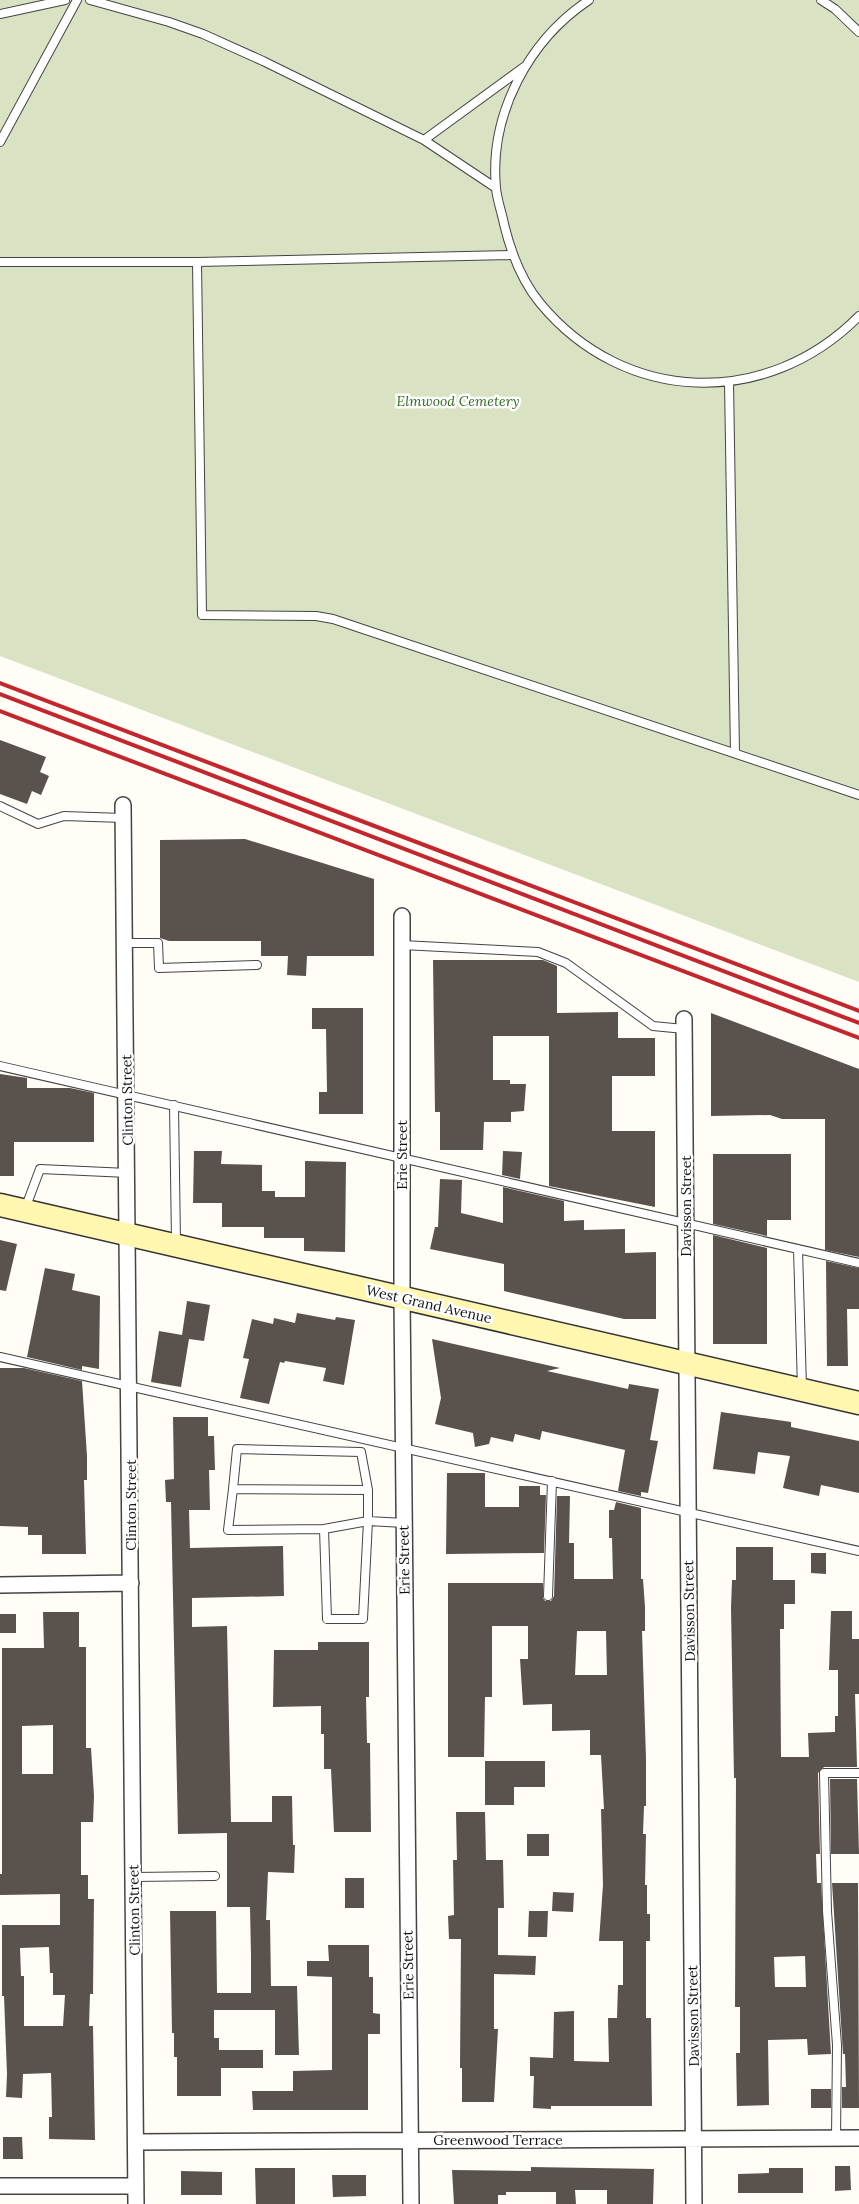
<svg xmlns="http://www.w3.org/2000/svg" width="859" height="2204" font-family="Lora,serif">
  <rect width="100%" height="100%" fill="#fffdf5"/>
  <!-- cemetery -->
  <path fill="#d9e3c4" d="M0,0H859V982L0,656Z"/>
  <!-- building -->
  <path fill="#5a524d" fill-rule="evenodd" d="M0,740L46,757L40,772L49,776L41,795L32,791L27,804L0,794Z
    M245,839L374,879V956H307L306,976L287,975L288,956H261V941H169L160,938V840Z
    M433,960H543L557,966V1013L618,1012V1038H655V1076H612V1131H655V1207L549,1186V1036H493V1080H510V1084H526L524,1111L511,1112V1122H484L483,1150H440V1112H435Z
    M312,1008H363V1114H319V1092H327L326,1029H312Z
    M711,1013L859,1069V1257L825,1250V1119H782L770,1115L711,1116Z
    M0,1074L27,1078V1088H70L94,1093V1142H14V1176H0Z
    M194,1151H222L221,1164L262,1165V1191H275V1197H305V1161L346,1162L345,1252L304,1251V1238H264V1227H222V1203H193Z
    M503,1151L522,1152L520,1179L502,1175Z
    M713,1154H791V1220H767V1236L713,1224Z
    M440,1179L462,1180L461,1213L503,1223V1187L564,1201V1221L584,1220V1230L625,1229V1253L656,1252V1319H624L504,1291V1264L430,1249L435,1227H438Z
    M713,1235L767,1248V1344H713Z
    M0,1240L17,1244L6,1291L0,1290Z
    M826,1261L859,1268V1309H847L848,1366H827Z
    M45,1268L75,1274L72,1290L100,1296L99,1369L82,1366V1370L27,1357Z
    M187,1301L210,1305L204,1341L189,1339L181,1387L151,1382L159,1331L182,1335Z
    M297,1313L335,1320L336,1317L355,1320L344,1385L323,1381L326,1368L285,1361L284,1363L280,1362L269,1404L240,1398L249,1359L243,1358L252,1319L273,1324L274,1318L295,1323Z
    M432,1339L560,1368L547,1371L628,1389L629,1384L659,1389L650,1440L658,1441L648,1493L641,1492V1496L618,1491L625,1450L542,1431L540,1440L515,1434L513,1442L491,1437L489,1444L475,1447L473,1433L435,1424L441,1398Z
    M0,1368H24L82,1381L87,1456V1480H84L86,1554H42V1535H28V1527L0,1526Z
    M721,1412L791,1422V1427L859,1441V1493L821,1485L819,1496L783,1488L790,1456L758,1452L755,1474L713,1469Z
    M173,1417H208V1436H214L215,1470H209L210,1510H189L190,1548L283,1546L284,1596L192,1598V1627L227,1626L231,1822H272V1796H292L293,1845H295L294,1873L268,1872L266,1920H270L271,1986H297L299,2055H275V2010H214V2038H219V2050H263V2068H221V2096H177V2057H174V2033H172L170,1911H216L217,1993H251V1956L250,1907H227V1833L178,1834L171,1502H166L165,1480L174,1479Z
    M447,1473H485V1507H519V1486H540V1495H546L544,1553L446,1554Z
    M557,1496H570L569,1543H574V1579H613L612,1538H609V1510H614L616,1502L641,1508V1579H643L645,1607V1631H642L646,1759V1806H644L643,1834H646L645,1885H647V1914H650V1941H646V2018H651L652,2106H551V2109L533,2108L534,2076H530V2057L553,2058L554,2012L574,2011V2061L609,2062L608,2018H617L618,1985H623V1941H599L603,1885L601,1809H604L601,1755H590V1730L552,1731V1704L523,1705L520,1659H528V1626H492V1697H485L484,1757H448V1583H543V1598L545,1601H551L554,1596ZM577,1631H606L607,1675H575Z
    M736,1547H773V1580H795V1604H784V1629H780L781,1757H809L808,1733L835,1732V1716H838V1670H829L831,1611H852V1639H859V1694H855L857,1767H824L818,1773L820,1854H816L817,1883H821L831,2054L808,2055L807,2039L768,2040L769,2105L737,2106L736,2053H740V2007H735L736,1778H734L731,1608L732,1580H736ZM805,1956L806,1987H775L774,1957Z
    M811,1553H826V1574L811,1573Z
    M43,1612H79V1647H86V1748H91L94,1796L93,1822H81V1875H88V1899H94L93,1994H90L89,2026H93L95,2140L49,2139V2117H52L51,2073L23,2074L22,2098L6,2097L7,2074L4,1996H2V1925H60V1894L0,1895V1874H2V1648H44ZM53,1725V1774H22V1726ZM49,1947L50,1973H53V1995H65L63,2026H24V1976H21L20,1948Z
    M0,1614H16V1633H0Z
    M318,1642H369V1697H366L367,1743H370L371,1832H334L331,1769H324V1734H321V1706L273,1707L274,1650H318Z
    M485,1761H545V1787H514V1805H485Z
    M830,1779H857L859,1854H831Z
    M456,1812H485L486,1860H503L504,1908H498V1955L536,1956L535,1975L494,1974V2029H498L494,2102H462V2068H460L461,1939H449L448,1916L454,1915L453,1860H457Z
    M527,1834H549V1856H527Z
    M345,1878H364V1908H345Z
    M832,1883H858L859,2108H842V2087H846L845,2054H843Z
    M553,1892L574,1893L573,1912L552,1911Z
    M529,1911H548L547,1937H528Z
    M328,1945H369V1977H373V2013L380,2014V2034H368V2110H253L252,2091H293V2071L332,2070V1977L307,1976V1961H329Z
    M811,2089H831V2108H811Z
    M3,2137H22L23,2159H3Z
    M835,2166H850L851,2190L835,2191Z
    M531,2167L654,2169L653,2204H607V2190H575L576,2204H556V2192H506V2195H498V2204H454L452,2170L531,2171Z
    M255,2168H295V2204H256Z
    M769,2168H803V2193H738V2174L769,2173Z
    M181,2171L222,2172V2195H181Z
    M332,2175H366V2196L333,2197Z"/>
  <g fill="none" stroke-linecap="round" stroke-linejoin="round">
    <!-- lane casing -->
    <g stroke="#444" stroke-width="10">
      <path id="lane" d="M90,0L169,22L203,34L263,61L424,140L496,188
        M589,0C529,40 489,114 496,188C497,200 502,213 504,224C511,253 521,280 540,303C624,405 767,409 859,316
        M821,0L835,9L859,32
        M0,14L65,0
        M424,140L524,67
        M0,142L77,0
        M0,262H197L202,615L316,616L333,619L859,795
        M197,262L512,255
        M729,382L735,753
        M0,806L38,824L64,816L123,818
        M125,943H158L159,968L257,965
        M402,945L538,952L566,963L653,1026L684,1029
        M0,1066L859,1263
        M174,1105L176,1243
        M25,1209L40,1169L128,1173
        M798,1249L802,1388
        M0,1357L859,1551
        M233,1489L368,1490V1521L363,1619H327L324,1529L228,1530Z
        M233,1489L237,1449L361,1452L368,1490
        M324,1529L368,1521L404,1523
        M548,1596L552,1481
        M133,1877L215,1876
        M836,2138L837,2045L827,1911L824,1773H859"/>
    </g>
    <!-- street casing -->
    <g stroke="#444" stroke-width="18">
      <path id="street" d="M123,805L136,2204
        M402,916V1298L411,2204
        M684,1019L694,2204
        M0,1585L131,1583
        M136,2142L859,2138
        M0,2186H136"/>
    </g>
    <!-- secondary casing -->
    <g stroke="#333" stroke-width="25">
      <path id="secondary" d="M0,1205L859,1403"/>
    </g>
    <!-- lane -->
    <use href="#lane" stroke="#fff" stroke-width="8"/>
    <!-- street -->
    <use href="#street" stroke="#fff" stroke-width="15"/>
    <!-- secondary -->
    <use href="#secondary" stroke="#fff6b0" stroke-width="22"/>
    <!-- rail -->
    <path stroke="#c4262e" stroke-width="4" d="M0,683L859,1011
      M0,694L859,1023
      M0,711L859,1038"/>
  </g>
  <g text-anchor="middle" stroke-width="5" stroke-linejoin="round" paint-order="stroke">
    <!-- park labels -->
    <g font-size="14" font-style="italic" fill="#2f6b1f" stroke="#fff">
      <text x="458" y="406">Elmwood Cemetery</text>
    </g>
    <!-- street labels -->
    <g font-size="14" fill="#111" stroke="#fff">
      <text transform="translate(127 1100) rotate(-91)" y="5">Clinton Street</text>
      <text transform="translate(402 1155) rotate(-90)" y="5">Erie Street</text>
      <text transform="translate(686 1206) rotate(-90)" y="5">Davisson Street</text>
      <text transform="translate(429 1304) rotate(13)" y="5">West Grand Avenue</text>
      <text transform="translate(131 1505) rotate(-90)" y="5">Clinton Street</text>
      <text transform="translate(404 1560) rotate(-91)" y="5">Erie Street</text>
      <text transform="translate(689 1611) rotate(-91)" y="5">Davisson Street</text>
      <text transform="translate(134 1910) rotate(-91)" y="5">Clinton Street</text>
      <text transform="translate(408 1965) rotate(-91)" y="5">Erie Street</text>
      <text transform="translate(693 2016) rotate(-91)" y="5">Davisson Street</text>
      <text x="498" y="2145">Greenwood Terrace</text>
    </g>
  </g>
</svg>
